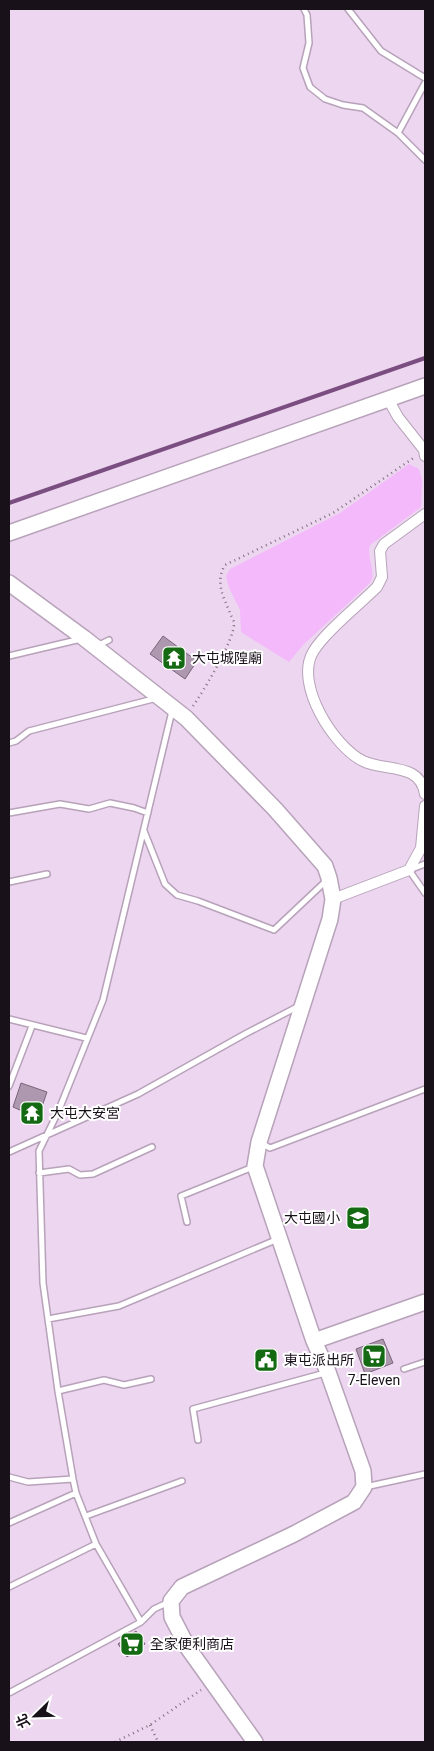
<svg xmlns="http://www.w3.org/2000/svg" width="434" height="1751" font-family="Roboto,'Noto Sans TC',sans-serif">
  <rect width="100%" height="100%" fill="#edd6ef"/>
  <!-- green -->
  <path fill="#f3b9fb" d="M409,464L419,469L422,480L421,507L370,545C366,558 377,571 370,583L304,644L289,662L241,632L240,610L229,588L226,576L230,569L340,513Z"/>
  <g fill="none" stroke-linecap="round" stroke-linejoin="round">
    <!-- stream -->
    <path stroke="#7a4e80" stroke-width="4" d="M9,503L425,358"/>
  </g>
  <!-- building -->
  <path fill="#ad98b0" stroke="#78647b" d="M163,636L197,661L185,679L150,654Z
    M21,1083L47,1092L38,1118L13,1107Z
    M383,1339L393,1363L365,1374L356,1349Z
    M136,1631L145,1644L127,1657L118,1644Z"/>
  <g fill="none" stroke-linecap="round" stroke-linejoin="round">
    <!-- lane casing -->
    <g stroke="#b7a2ba" stroke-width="8">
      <path id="lane" d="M304,9L307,15L309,43L303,68L310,87L325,99L343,105L363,108L398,133L425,160
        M348,9L381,51L425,78
        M398,133L425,83
        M97,646L109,640
        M9,656L81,639
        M9,743L16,741L29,731L157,698
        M9,813L60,804L89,809L110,803L134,808L148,813
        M144,831L165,884L177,895L198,901L274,930L327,880
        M425,864L409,870L425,893
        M9,882L47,874
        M9,1019L86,1038
        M9,1086L32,1026
        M261,1143L270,1148L425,1089
        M9,1152L138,1094L245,1034L299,1006
        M39,1173L69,1169L80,1175L93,1174L152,1147
        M187,1222L181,1196L253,1167
        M48,1319L119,1306L278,1239
        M404,1369L425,1362
        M58,1391L104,1380L124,1385L151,1379
        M198,1440L193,1409L325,1373
        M9,1477L28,1482L73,1479
        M365,1487L425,1474
        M86,1516L182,1481
        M9,1523L76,1493
        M9,1587L96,1544
        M169,1602L154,1609L141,1622L96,1544L76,1493L73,1479L58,1391L43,1283L39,1151L58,1112L103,1000L172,711
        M9,1693L141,1622"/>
    </g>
    <!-- street casing -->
    <g stroke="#b7a2ba" stroke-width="12">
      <path id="street" d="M388,399L398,417L424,450L425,456
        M425,514L384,544L380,551L382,577L377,587C359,605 325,632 313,652C294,684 334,747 363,761C385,772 420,762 425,794
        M333,899L409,870L421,848L425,806"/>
    </g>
    <!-- secondary casing -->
    <g stroke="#b7a2ba" stroke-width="18">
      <path id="secondary" d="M9,533L425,386
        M9,583L84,638L186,718L275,809L325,866L329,878L333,899L330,919L259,1142L255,1166L314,1341L328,1372L363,1471L364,1487L354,1502L294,1534L182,1587L171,1601L172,1617L188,1648L255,1742
        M314,1341L425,1302"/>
    </g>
    <!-- path -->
    <path stroke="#807181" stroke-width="2.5" stroke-dasharray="1 4" stroke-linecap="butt" d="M193,706C203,692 235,639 234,623C234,620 231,616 230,613C223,596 215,582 225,565L333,513L415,457
      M150,1725L158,1742
      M115,1742L150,1725L201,1690"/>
    <!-- lane -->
    <use href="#lane" stroke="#fff" stroke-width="5"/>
    <!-- street -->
    <use href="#street" stroke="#fff" stroke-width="10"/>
    <!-- secondary -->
    <use href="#secondary" stroke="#fff" stroke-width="15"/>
  </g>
  <!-- icons -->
  <defs>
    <g id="temple-square" transform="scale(1.25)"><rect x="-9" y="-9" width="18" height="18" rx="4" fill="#146a12" stroke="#fff"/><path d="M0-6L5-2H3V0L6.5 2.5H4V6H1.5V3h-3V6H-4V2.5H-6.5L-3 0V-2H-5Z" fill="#fff"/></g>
    <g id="school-square" transform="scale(1.25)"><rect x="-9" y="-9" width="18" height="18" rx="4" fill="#146a12" stroke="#fff"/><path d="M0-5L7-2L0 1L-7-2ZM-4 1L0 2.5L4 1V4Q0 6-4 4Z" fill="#fff"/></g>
    <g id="supermarket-square" transform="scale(1.25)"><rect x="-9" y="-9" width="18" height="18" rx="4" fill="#146a12" stroke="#fff"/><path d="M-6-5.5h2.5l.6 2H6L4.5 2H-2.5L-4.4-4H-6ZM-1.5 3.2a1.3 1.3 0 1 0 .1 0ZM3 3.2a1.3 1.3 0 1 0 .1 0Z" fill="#fff"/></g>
    <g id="civic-square" transform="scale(1.25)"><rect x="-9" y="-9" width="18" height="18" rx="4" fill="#146a12" stroke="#fff"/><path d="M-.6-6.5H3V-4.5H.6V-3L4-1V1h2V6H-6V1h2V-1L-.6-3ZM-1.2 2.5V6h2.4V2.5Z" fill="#fff"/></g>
  </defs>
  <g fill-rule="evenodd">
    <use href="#temple-square" x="174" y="658"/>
    <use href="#temple-square" x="32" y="1113"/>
    <use href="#school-square" x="358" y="1218"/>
    <use href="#supermarket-square" x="374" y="1356"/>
    <use href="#civic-square" x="266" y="1360"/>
    <use href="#supermarket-square" x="132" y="1644"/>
  </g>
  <g text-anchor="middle" stroke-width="4" stroke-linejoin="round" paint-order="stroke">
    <!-- poi labels -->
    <g font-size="14" fill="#19111a" stroke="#fff" text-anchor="start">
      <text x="192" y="663">大屯城隍廟</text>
      <text x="50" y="1118">大屯大安宮</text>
      <text x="340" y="1223" text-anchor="end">大屯國小</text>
      <text x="284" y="1365">東屯派出所</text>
      <text x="374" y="1385" text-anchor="middle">7-Eleven</text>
      <text x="150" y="1649">全家便利商店</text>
    </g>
  </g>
  <!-- border -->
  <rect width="434" height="1751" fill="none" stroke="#19111a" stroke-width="20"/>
  <!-- north arrow -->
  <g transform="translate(35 1716) rotate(247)" stroke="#ffffff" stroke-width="4" paint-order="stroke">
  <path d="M0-4L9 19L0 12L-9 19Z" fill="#19111a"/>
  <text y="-8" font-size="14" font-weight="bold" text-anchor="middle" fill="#19111a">北</text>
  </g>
</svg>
